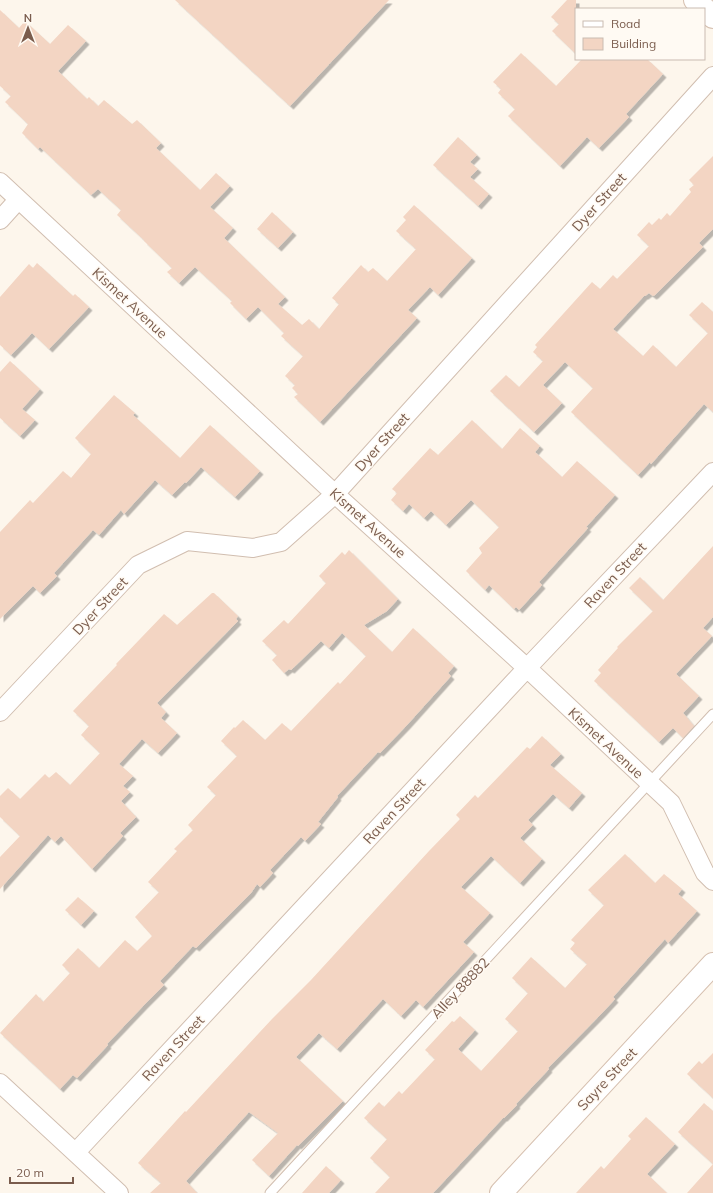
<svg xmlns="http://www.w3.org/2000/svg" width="713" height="1193" font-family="Mulish,sans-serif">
  <defs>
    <filter id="shadow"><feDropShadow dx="3.5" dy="3.5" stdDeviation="0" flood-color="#0004"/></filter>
  </defs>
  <rect width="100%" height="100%" fill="#fdf6ec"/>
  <!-- building -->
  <path fill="#f3d5c3" filter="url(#shadow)" d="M175,0H389L290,106Z
    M567,0H576V54L552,31L559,24L551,17Z
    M0,10L19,28L25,21L50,44L68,25L86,41L58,71L87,99L89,97L98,106L104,100L132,124L137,120L161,143L156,148L200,190L216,173L230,186L210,207L233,228L224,238L285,297L278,304L302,325L309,319L319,329L339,304L332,298L361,265L368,272L373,268L387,281L416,249L396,231L406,220L403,217L414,205L472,258L438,295L430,287L408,310L417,318L320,422L294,397L298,394L292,388L295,385L285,376L303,356L281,336L284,333L258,307L246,319L230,303L232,301L195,267L179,283L167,272L172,268L144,241V240L117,215L121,210L98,189L91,195L40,147L38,149L22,133L28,124L5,102L11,96L0,86Z
    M521,53L556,86L582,59H647L663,74L626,114L629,117L599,148L587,137L560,166L508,116L515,109L498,93L501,89L493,82Z
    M458,137L477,155L470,162L478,169L470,177L489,194L478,206L433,165Z
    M713,156V229L699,243L703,247L655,295L653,296L649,293L645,296H644L613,329L643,356L653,345L676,367L708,333L689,315L702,302L713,312V412L704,404L651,464L650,462L638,475L571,412L593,388L565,362L543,385L562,403L534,432L490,391L506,375L519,387L543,361L533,352L537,347L535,345L592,282L600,289L613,275L617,279L649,246L637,235L649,222L652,225L659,218L661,220L667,213L670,216L691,192L689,189L694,185L689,180Z
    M272,212L293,232L278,248L257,229Z
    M37,263L73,296L75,294L89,307L49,349L32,333L11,355L0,345V297L29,264L33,268Z
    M10,361L40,389L22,409L35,420L20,436L0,418V372Z
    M114,395L135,413L133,415L180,458L210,425L260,471L235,497L201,467L186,483L185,482L172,495L155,480L124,514L121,510L99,535L93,530L54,573L57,576L40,593L33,586L0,619V532L30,500L33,503L63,471L71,478L91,454L75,438Z
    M472,420L502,449L520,428L540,446L535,452L562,477L577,461L615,495L586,527L588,528L539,582L542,585L519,610L516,607L514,609L489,585L485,590L466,571L482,553L479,548L499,527L471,500L446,525L431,511L424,518L409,504L403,511L391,500L397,493L392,489L430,448L438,455Z
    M713,546V617L703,628L712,636L676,674L699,696L683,713L694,726L683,738L673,728L659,742L594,681L601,673L598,670L618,648L617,647L653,611L629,588L640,577L663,600Z
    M349,550L398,599L387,611L364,625L392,652L413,628L454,666L448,673L451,676L407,725L380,753L378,752L337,796L338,797L318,822L321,824L305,841L301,837L270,870L273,873L260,887L257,884L251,893L196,948L193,946L160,981L164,985L144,1005L107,1044L108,1045L77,1078L73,1075L60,1089L0,1033L36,994L43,1002L70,973L62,965L78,948L99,968L125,940L137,951L152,936L135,917L159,892L148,882L177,851L174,849L193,830L188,825L216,795L207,787L237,756L221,741L234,727L235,728L243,720L265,740L282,723L291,731L338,682L340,684L366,656L342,633L329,648L321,641L291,670L289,669L284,673L272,660L277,655L262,641L284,620L288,624L326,583L319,576L342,552L345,555Z
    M212,593H214L238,616L236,619L238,621L157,703L166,712L161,718L177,733L158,753L142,739L119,764L133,776L123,786L130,792L121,801L136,817L120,833L123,836L92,869L61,836L55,842L48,835L0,889V857L20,836L0,817V796L8,788L20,799L45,774L49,778L56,772L70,785L100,753L81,735L89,726L73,711L117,665L116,664L164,614L177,625Z
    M542,736L561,754L550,765L582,793L569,808L553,794L528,820L533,825L520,838L542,859L520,883L491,856L461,887L490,913L463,942L474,952L423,1007L416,1000L401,1016L383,999L337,1049L319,1033L296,1057L343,1101L298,1146L297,1145L269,1176L252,1160L278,1133L249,1112L186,1181L197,1193H150L161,1183L138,1163L185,1111L186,1112L272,1019L311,980L429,851L460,819L456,815L475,795L478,798L527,747L530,749Z
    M625,854L655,883L664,874L682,889L678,894L697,911L668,943L665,939L613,997L615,999L603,1012L548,1068L549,1069L516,1104L517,1105L504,1118H503L433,1193H375L390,1177L370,1158L387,1139L364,1118L379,1102L384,1107L399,1091L402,1094L435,1059L425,1050L452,1021L454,1022L460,1016L475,1030L458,1049L481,1071L518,1031L505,1019L528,993L512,978L531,957L565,988L587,964L570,949L575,943L571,940L604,905L588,890Z
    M78,897L94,911L81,925L65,910Z
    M713,1053V1098L687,1074L699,1061L702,1064Z
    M704,1103L713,1111V1164L678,1132Z
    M646,1117L675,1144L647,1174L667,1193H576L601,1166L604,1169L631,1139L628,1136Z
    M713,1164V1193H687Z
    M326,1166L341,1180L329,1193H302Z"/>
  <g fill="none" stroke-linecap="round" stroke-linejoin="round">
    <!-- lane casing -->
    <g stroke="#d1beb0" stroke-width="11">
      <path id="lane" d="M270,1193L713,714"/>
    </g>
    <!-- street casing -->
    <g stroke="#d1beb0" stroke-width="20">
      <path id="street" d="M0,182L335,494L527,668L671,803L705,873L713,881
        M0,220L18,200
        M0,712L138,565L187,541L253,548L281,542L335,494L713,76
        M0,1083L119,1193
        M76,1152L527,668L713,472"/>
    </g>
    <!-- secondary casing -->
    <g stroke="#d6c0b0" stroke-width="24">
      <path id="secondary" d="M695,0L713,17
        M501,1193L713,964"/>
    </g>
    <!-- lane -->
    <use href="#lane" stroke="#fff" stroke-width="9"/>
    <!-- street -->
    <use href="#street" stroke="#fff" stroke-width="18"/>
    <!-- secondary -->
    <use href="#secondary" stroke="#fff" stroke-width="22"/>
  </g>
  <g text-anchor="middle" stroke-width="3" stroke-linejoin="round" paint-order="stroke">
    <!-- street labels -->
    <g font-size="14" fill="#7a5c4d" stroke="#fffaf3">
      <text transform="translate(599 202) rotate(-48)" y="5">Dyer Street</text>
      <text transform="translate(130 303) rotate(43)" y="5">Kismet Avenue</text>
      <text transform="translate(382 442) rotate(-48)" y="5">Dyer Street</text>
      <text transform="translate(368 523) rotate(42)" y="5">Kismet Avenue</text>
      <text transform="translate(615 575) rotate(-47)" y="5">Raven Street</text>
      <text transform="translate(100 606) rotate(-47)" y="5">Dyer Street</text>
      <text transform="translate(606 743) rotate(43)" y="5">Kismet Avenue</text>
      <text transform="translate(394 811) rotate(-47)" y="5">Raven Street</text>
      <text transform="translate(460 988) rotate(-47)" y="5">Alley 88882</text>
      <text transform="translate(173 1048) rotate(-47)" y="5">Raven Street</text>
      <text transform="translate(607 1079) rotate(-47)" y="5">Sayre Street</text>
    </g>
  </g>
  <!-- legend -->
  <rect x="575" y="8" width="130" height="52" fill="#fffaf3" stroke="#cabbb1"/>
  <rect x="583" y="21" width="20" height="6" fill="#ffffff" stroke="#cabbb1"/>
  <text x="611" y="28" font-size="12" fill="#7a5c4d">Road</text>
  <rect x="583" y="38" width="20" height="12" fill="#f3d5c3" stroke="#cabbb1"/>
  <text x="611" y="48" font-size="12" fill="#7a5c4d">Building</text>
  <!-- north arrow -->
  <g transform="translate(28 28)" stroke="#fffaf3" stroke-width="3" paint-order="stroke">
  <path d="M0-3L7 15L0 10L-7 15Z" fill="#7a5c4d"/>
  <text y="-6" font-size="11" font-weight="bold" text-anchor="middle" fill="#7a5c4d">N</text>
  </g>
  <!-- scale -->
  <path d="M10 1177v6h63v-6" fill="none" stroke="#7a5c4d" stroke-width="2"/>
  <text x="16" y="1177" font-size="12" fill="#7a5c4d" stroke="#fffaf3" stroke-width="3" paint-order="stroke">20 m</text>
</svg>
